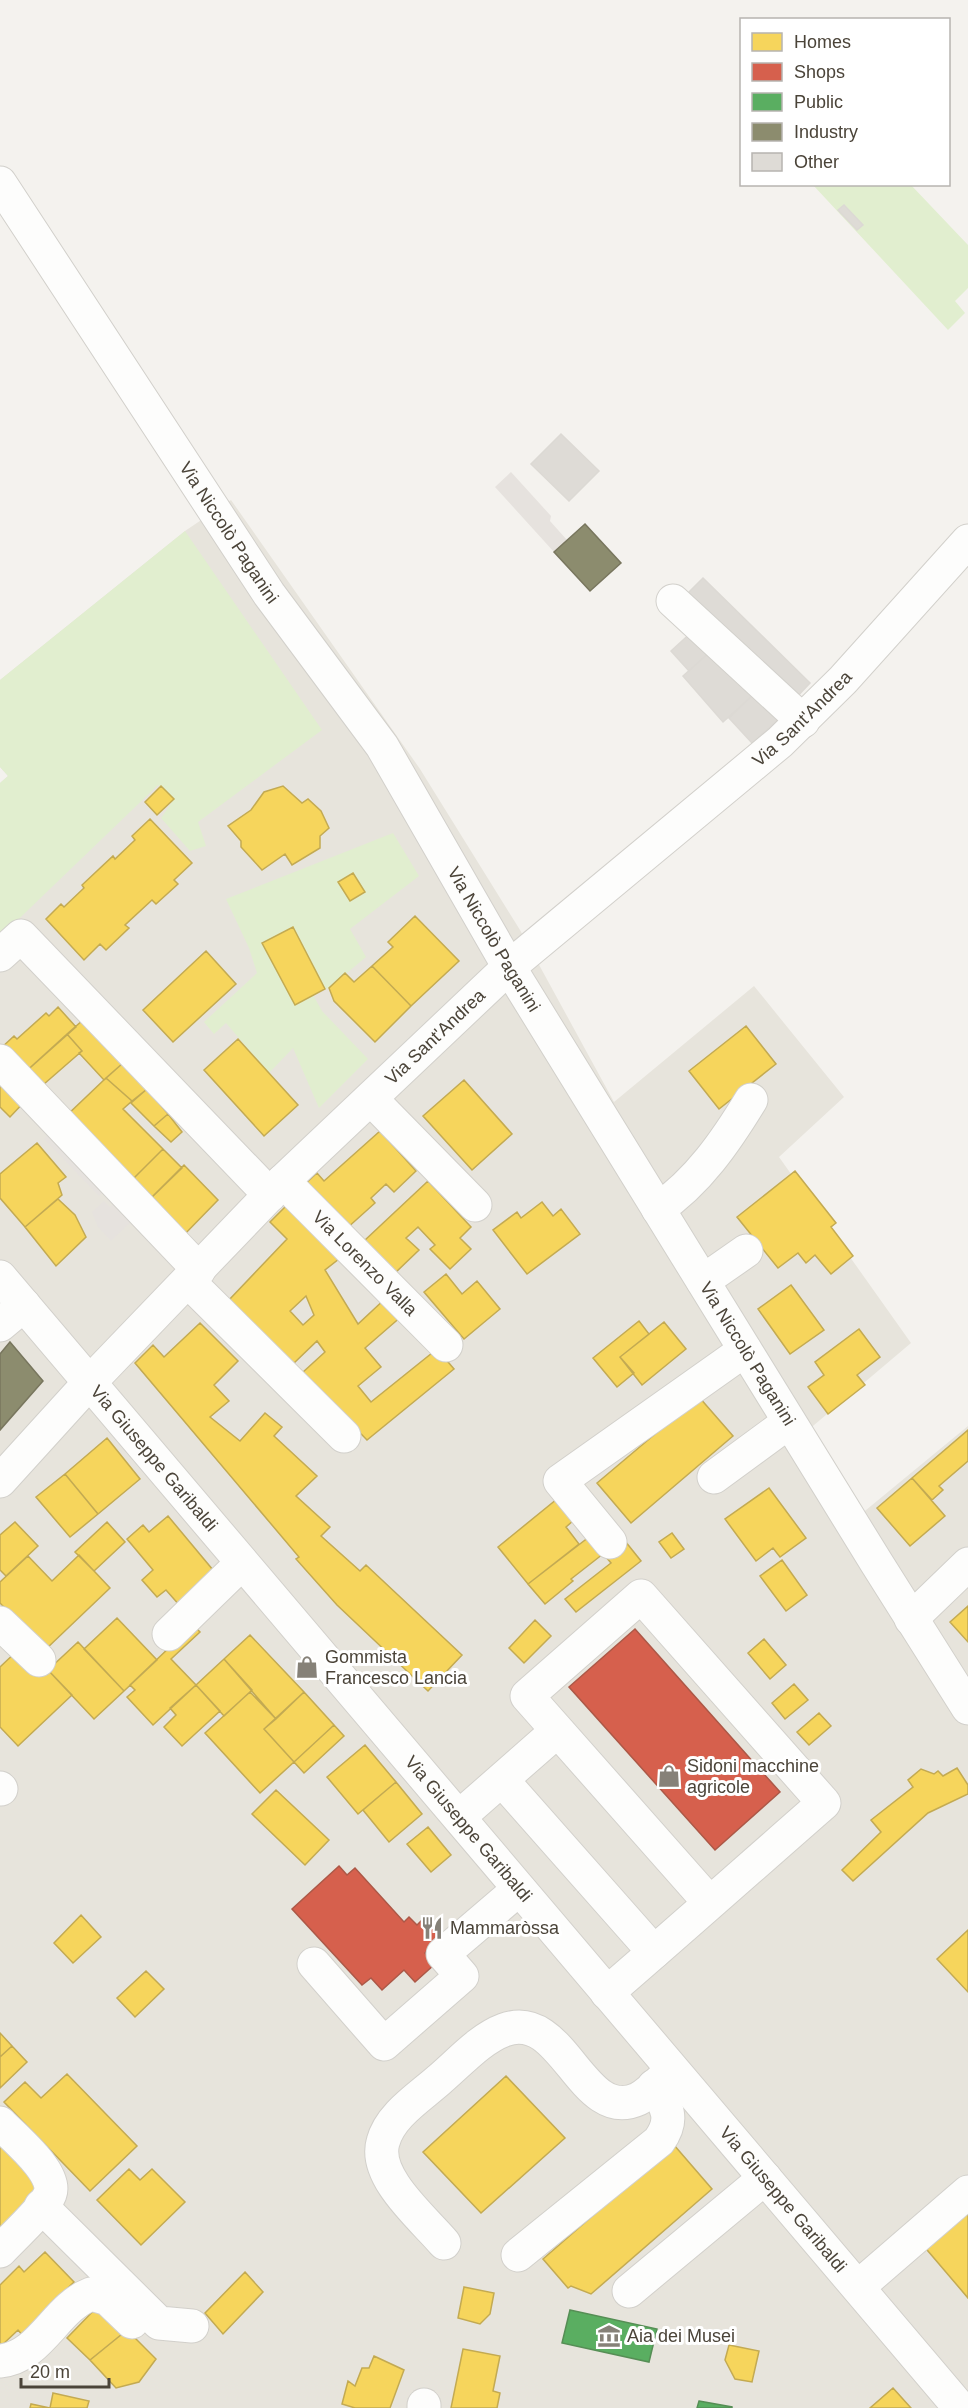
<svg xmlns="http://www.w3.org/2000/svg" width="968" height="2408" font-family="Arial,sans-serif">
  <rect width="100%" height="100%" fill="#f4f2ee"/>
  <!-- residential -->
  <path fill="#e7e4dc" d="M231,500L420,769L520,930L614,1102L754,986L844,1097L779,1157L911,1343L807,1431L860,1515L968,1426V2408H0V783L8,776L0,767V680L185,531Z"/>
  <!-- industrial -->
  <path fill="#e6e2de" d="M511,472L551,516L550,521L567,540L554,552L495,487Z
    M52,1131L107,1187L99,1196L44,1139Z
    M118,1199L137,1216L111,1241L98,1227L92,1212L104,1201L110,1207Z"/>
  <!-- grass -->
  <path fill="#e1eecf" d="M813,185H911L968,245V288L955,301L965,313L948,330Z
    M185,531L322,730L198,822L206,846L190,851L161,818L174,799L158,785L0,937V783L8,776L0,767V680Z
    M393,833L419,876L350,929L366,957L329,988L325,989L293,927L262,943L295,1004L313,995L322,1011L368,1059L319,1108L293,1048L269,1073L226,1023L214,1034L204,1022L257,973L249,948L226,899Z"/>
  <!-- homes -->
  <path fill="#f6d55c" stroke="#c3aa52" stroke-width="1.5" fill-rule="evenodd" d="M161,786L174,799L157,815L145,802Z
    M283,786L302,803L308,799L321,811L329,828L320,836V848L292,865L285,854L262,870L241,847V841L228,826L251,810L264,792Z
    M150,819L192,863L174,880L178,884L156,904L152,900L125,925L129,928L106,950L100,944L84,960L46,919L61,904L64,907L84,888L82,885L113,856L115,859L135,840L132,836Z
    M353,873L365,892L350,901L338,882Z
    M415,916L459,961L411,1006L372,966L393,947L388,942Z
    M293,927L325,989L295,1005L262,943Z
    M206,951L236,984L173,1042L143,1010Z
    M372,966L411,1006L375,1042L334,1001L329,988L345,973L354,982Z
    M58,1007L76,1027L22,1075L0,1049L14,1036L17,1039L46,1013L49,1016Z
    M83,1020L123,1063L104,1080L79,1053L82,1051L67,1034Z
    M746,1026L776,1064L719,1109L689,1071Z
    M67,1034L82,1051L36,1091L22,1075Z
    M238,1039L298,1105L264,1136L204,1070Z
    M123,1063L147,1089L132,1101L106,1078Z
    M0,1073L27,1099L10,1117L0,1107Z
    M106,1078L132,1101L123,1109L163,1149L129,1183L64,1118Z
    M464,1080L512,1134L472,1170L423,1116Z
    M147,1089L168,1114L154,1126L131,1103Z
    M168,1114L182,1132L171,1142L154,1126Z
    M380,1131L416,1171L394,1192L386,1184L371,1198L375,1203L346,1229L305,1184L317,1173L324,1181Z
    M37,1143L66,1177L58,1183L62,1195L25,1227L0,1198V1174Z
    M163,1149L182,1168L147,1202L129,1183Z
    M184,1165L218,1200L182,1237L147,1202Z
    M795,1171L836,1223L831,1227L853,1256L831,1274L815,1255L806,1263L798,1253L778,1268L737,1217Z
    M428,1181L471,1227L460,1238L471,1249L450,1269L430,1249L435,1245L418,1227L406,1238L419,1250L394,1274L364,1241Z
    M58,1199L75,1215L86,1237L56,1266L25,1227Z
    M542,1202L553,1216L561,1209L580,1234L527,1274L493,1230L517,1212L521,1218Z
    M289,1203L344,1255L325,1270L358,1324L387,1297L403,1315L365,1348L381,1367L358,1386L371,1402L437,1349L454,1369L367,1440L302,1373L325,1352L317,1341L293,1364L228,1301L287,1239L270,1222ZM306,1296L314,1315L303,1325L290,1311Z
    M446,1274L462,1294L477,1281L500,1309L464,1339L424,1292Z
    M791,1285L824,1330L790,1354L758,1309Z
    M639,1321L649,1334L620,1357L634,1373L617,1387L593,1358Z
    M664,1322L686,1349L642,1385L620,1357Z
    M200,1323L238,1361L214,1385L229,1401L210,1417L240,1441L265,1413L282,1427L274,1436L317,1476L296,1496L330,1527L321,1536L360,1571L366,1565L462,1655L428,1691L337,1605L296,1559L299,1557L135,1363L153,1345L164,1357Z
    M859,1329L880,1357L857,1375L865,1385L828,1414L808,1387L824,1375L815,1362Z
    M699,1397L733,1436L631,1523L597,1483Z
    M968,1430V1461L939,1486L943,1490L932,1500L912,1478Z
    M107,1438L140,1479L98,1514L65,1474Z
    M65,1474L98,1514L70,1537L36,1497Z
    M912,1478L945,1516L910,1546L877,1508Z
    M769,1488L806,1538L780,1557L773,1548L756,1561L725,1519Z
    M557,1499L574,1520L566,1527L579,1544L528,1584L498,1547Z
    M168,1516L218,1576L181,1607L166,1590L157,1597L142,1580L153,1570L127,1539L143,1525L149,1532Z
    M15,1522L38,1546L6,1576L0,1570V1535Z
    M107,1522L125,1542L94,1571L75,1552Z
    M672,1533L684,1549L671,1558L659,1542Z
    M589,1537L603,1554L571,1579L573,1581L545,1604L528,1584Z
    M625,1541L641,1561L576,1612L565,1599L611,1563L606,1557Z
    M79,1555L110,1588L45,1650L0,1603V1582L28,1556L52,1581Z
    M782,1560L807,1595L786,1611L760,1576Z
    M968,1606V1642L950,1622Z
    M117,1618L157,1660L124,1691L84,1649Z
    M535,1620L551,1636L524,1663L509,1648Z
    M193,1625L200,1632L171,1659L196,1685L153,1725L127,1697L135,1690L130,1685Z
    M250,1635L304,1692L276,1719L224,1659Z
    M764,1639L786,1665L770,1679L748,1653Z
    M78,1642L124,1691L94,1719L48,1670Z
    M18,1650L42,1676L48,1670L72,1695L18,1746L0,1727V1667Z
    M224,1659L252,1690L224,1716L196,1685Z
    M794,1684L808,1700L785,1719L772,1703Z
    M196,1685L220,1711L182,1746L164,1727L176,1715L170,1708Z
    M250,1692L276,1719L264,1729L294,1762L260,1793L205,1733Z
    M304,1692L334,1725L294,1762L264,1729Z
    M819,1713L831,1726L809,1745L797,1732Z
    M334,1725L344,1736L304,1773L294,1762Z
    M365,1745L396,1782L358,1814L327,1777Z
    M957,1768L968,1785V1794L928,1813L853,1881L842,1870L881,1832L871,1820L913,1787L908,1780L921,1769L934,1774L938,1771L943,1776Z
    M396,1782L422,1814L389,1842L363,1810Z
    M276,1790L329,1840L305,1865L252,1814Z
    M428,1827L451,1855L431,1872L407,1844Z
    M81,1915L101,1937L73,1963L54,1943Z
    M968,1930V1992L937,1959Z
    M146,1971L164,1989L135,2017L117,1998Z
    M0,2033L12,2046L0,2057Z
    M12,2046L27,2062L0,2088V2057Z
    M67,2074L137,2146L90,2191L4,2102L25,2082L41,2098Z
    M506,2076L565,2138L481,2213L423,2152Z
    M0,2145L45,2185L0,2232Z
    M674,2145L712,2189L591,2294L571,2286L568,2288L543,2259Z
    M129,2169L140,2180L152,2169L185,2202L141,2245L97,2200Z
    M963,2210L968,2215V2298L922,2244Z
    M45,2252L74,2282L40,2315L24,2337L18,2330L0,2347V2285L19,2266L24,2272Z
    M245,2272L263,2292L223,2334L205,2313Z
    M464,2287L494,2293L490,2314L480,2324L458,2318Z
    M100,2304L127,2330L90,2360L67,2338Z
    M127,2330L156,2359L139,2382L116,2388L90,2360Z
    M729,2345L759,2351L752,2382L735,2379L725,2360Z
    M463,2349L500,2356L493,2391L500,2393L497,2408H451Z
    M374,2356L404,2370L390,2408H355L342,2404L348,2381L355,2386L362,2368H369Z
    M893,2388L911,2408H870Z
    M53,2393L89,2401L87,2408H30L31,2404L50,2408Z"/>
  <!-- shops -->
  <path fill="#d6604d" stroke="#ac5847" stroke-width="1.5" d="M635,1629L780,1792L715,1850L569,1687Z
    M339,1866L347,1875L355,1868L404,1922L409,1917L417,1925L426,1916L443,1935L425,1953L435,1964L415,1982L404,1970L382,1990L371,1978L362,1985L292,1909Z"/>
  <!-- public -->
  <path fill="#5aae61" stroke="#568e55" stroke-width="1.5" d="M570,2310L657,2329L649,2362L562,2343Z
    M699,2401L732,2407V2408H697Z"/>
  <!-- industry -->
  <path fill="#8c8c6e" stroke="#78765e" stroke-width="1.5" d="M585,524L621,563L590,591L554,552Z
    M10,1342L43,1381L0,1430V1354Z"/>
  <!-- building -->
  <path fill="#dedbd6" stroke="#dcd9d4" stroke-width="1.5" d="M844,205L863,225L857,230L838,210Z
    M561,434L599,471L569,501L531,464Z
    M703,578L810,683L793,701L686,595Z
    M695,629L713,649L689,671L671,651Z
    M713,649L754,694L723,722L683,676Z
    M754,694L778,720L752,743L729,718Z"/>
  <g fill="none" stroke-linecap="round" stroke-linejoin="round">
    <!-- minor casing -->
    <g stroke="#d2d0cb" stroke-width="35">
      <g id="minor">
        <path id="s1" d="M0,183L269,594L382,746L509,967L876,1562L968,1708"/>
        <path d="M673,601L803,721"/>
        <path d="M0,955L21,936L270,1195"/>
        <path d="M0,1061L199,1270"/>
        <path d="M371,1099L475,1205"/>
        <path id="s2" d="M283,1181L446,1345"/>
        <path d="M658,1209C698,1182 726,1141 751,1100"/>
        <path id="s3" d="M0,1277L960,2408"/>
        <path d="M188,1281L344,1436"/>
        <path d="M703,1281L746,1251"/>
        <path d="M0,1325L24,1305"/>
        <path d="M714,1477L789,1422"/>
        <path id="s4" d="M0,1481L89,1383L283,1181L509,967L780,742L843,680L968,541"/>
        <path d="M610,1542L560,1481L745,1350"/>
        <path d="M911,1619L968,1564"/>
        <path d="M0,1623L39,1660"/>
        <path d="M169,1634L242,1563"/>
        <path d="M502,1780L654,1952"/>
        <path d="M0,1788L1,1789"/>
        <path d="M459,1817L557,1731"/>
        <path d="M314,1964L384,2044L462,1976L443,1954L519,1889"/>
        <path d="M607,1993C680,1930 752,1866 824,1803L641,1596L527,1696L710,1903"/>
        <path d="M0,2123C13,2137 58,2173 50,2194C45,2208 12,2238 0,2251"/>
        <path d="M41,2206L159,2323L192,2326"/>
        <path d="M444,2243C423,2218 373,2177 383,2142C390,2115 420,2097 440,2079C460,2062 480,2039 504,2030C564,2007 581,2125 638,2099C650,2093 662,2079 672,2070"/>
        <path d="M518,2255L659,2141C675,2119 667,2107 654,2086"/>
        <path d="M858,2287L968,2192"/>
        <path d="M629,2291L765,2178"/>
        <path d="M0,2361C41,2357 55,2308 91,2294L108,2299L132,2322"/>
        <path d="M424,2408V2405"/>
      </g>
    </g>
    <!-- minor -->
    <use href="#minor" stroke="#fdfdfc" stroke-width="33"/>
  </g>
  <!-- icons -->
  <defs>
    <g id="shop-bare" transform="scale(1.8)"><path d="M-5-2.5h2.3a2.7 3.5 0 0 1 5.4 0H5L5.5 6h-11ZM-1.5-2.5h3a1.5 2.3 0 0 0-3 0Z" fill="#868178" stroke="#fff" stroke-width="2.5" paint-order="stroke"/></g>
    <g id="restaurant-bare" transform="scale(1.8)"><path d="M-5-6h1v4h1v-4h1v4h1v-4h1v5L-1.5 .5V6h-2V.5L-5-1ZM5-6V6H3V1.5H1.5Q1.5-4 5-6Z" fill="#868178" stroke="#fff" stroke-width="2.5" paint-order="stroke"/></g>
    <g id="museum-bare" transform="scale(1.8)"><path d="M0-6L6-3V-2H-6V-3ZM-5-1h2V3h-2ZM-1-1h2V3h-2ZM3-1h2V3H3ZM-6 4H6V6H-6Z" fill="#868178" stroke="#fff" stroke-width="2.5" paint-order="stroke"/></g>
  </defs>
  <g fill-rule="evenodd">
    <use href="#shop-bare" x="307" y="1667"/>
    <use href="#shop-bare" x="669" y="1776"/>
    <use href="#restaurant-bare" x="432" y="1928"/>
    <use href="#museum-bare" x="609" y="2336"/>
  </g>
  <g text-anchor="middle" stroke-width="6" stroke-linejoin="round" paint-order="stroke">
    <!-- street labels -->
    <g font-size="18" fill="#4b4439" stroke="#fff">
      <text dy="6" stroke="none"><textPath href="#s1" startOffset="418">Via Niccolò Paganini</textPath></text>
      <text dy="6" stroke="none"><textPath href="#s4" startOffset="1108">Via Sant'Andrea</textPath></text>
      <text dy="6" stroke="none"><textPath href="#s1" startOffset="904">Via Niccolò Paganini</textPath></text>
      <text dy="6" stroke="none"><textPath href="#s4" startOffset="622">Via Sant'Andrea</textPath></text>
      <text dy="6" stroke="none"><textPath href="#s2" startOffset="116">Via Lorenzo Valla</textPath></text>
      <text dy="6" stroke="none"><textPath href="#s1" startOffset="1390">Via Niccolò Paganini</textPath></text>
      <text dy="6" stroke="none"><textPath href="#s3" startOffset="238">Via Giuseppe Garibaldi</textPath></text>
      <text dy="6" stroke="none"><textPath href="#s3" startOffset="724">Via Giuseppe Garibaldi</textPath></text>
      <text dy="6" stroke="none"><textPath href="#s3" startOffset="1210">Via Giuseppe Garibaldi</textPath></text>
    </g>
    <!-- poi labels -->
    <g font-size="18" fill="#4b4439" stroke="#fff" text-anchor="start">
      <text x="325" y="1663">Gommista<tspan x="325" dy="21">Francesco Lancia</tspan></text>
      <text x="687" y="1772">Sidoni macchine<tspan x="687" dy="21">agricole</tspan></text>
      <text x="450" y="1934">Mammaròssa</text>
      <text x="627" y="2342">Aia dei Musei</text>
    </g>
  </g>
  <!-- legend -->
  <rect x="740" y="18" width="210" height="168" fill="#ffffff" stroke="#b7b4b0" stroke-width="1.5"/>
  <rect x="752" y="33" width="30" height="18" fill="#f6d55c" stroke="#b7b4b0" stroke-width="1.5"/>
  <text x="794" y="48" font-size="18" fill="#4b4439">Homes</text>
  <rect x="752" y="63" width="30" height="18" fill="#d6604d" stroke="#b7b4b0" stroke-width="1.5"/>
  <text x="794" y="78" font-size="18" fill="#4b4439">Shops</text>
  <rect x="752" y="93" width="30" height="18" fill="#5aae61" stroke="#b7b4b0" stroke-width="1.5"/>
  <text x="794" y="108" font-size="18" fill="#4b4439">Public</text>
  <rect x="752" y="123" width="30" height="18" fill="#8c8c6e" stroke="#b7b4b0" stroke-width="1.5"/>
  <text x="794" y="138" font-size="18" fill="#4b4439">Industry</text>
  <rect x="752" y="153" width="30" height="18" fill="#dedbd6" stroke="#b7b4b0" stroke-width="1.5"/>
  <text x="794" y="168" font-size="18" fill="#4b4439">Other</text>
  <!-- scale -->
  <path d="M21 2378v9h88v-9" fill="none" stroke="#4b4439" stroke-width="3"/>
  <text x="30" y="2378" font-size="18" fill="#4b4439" stroke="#ffffff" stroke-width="4.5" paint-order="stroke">20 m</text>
</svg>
